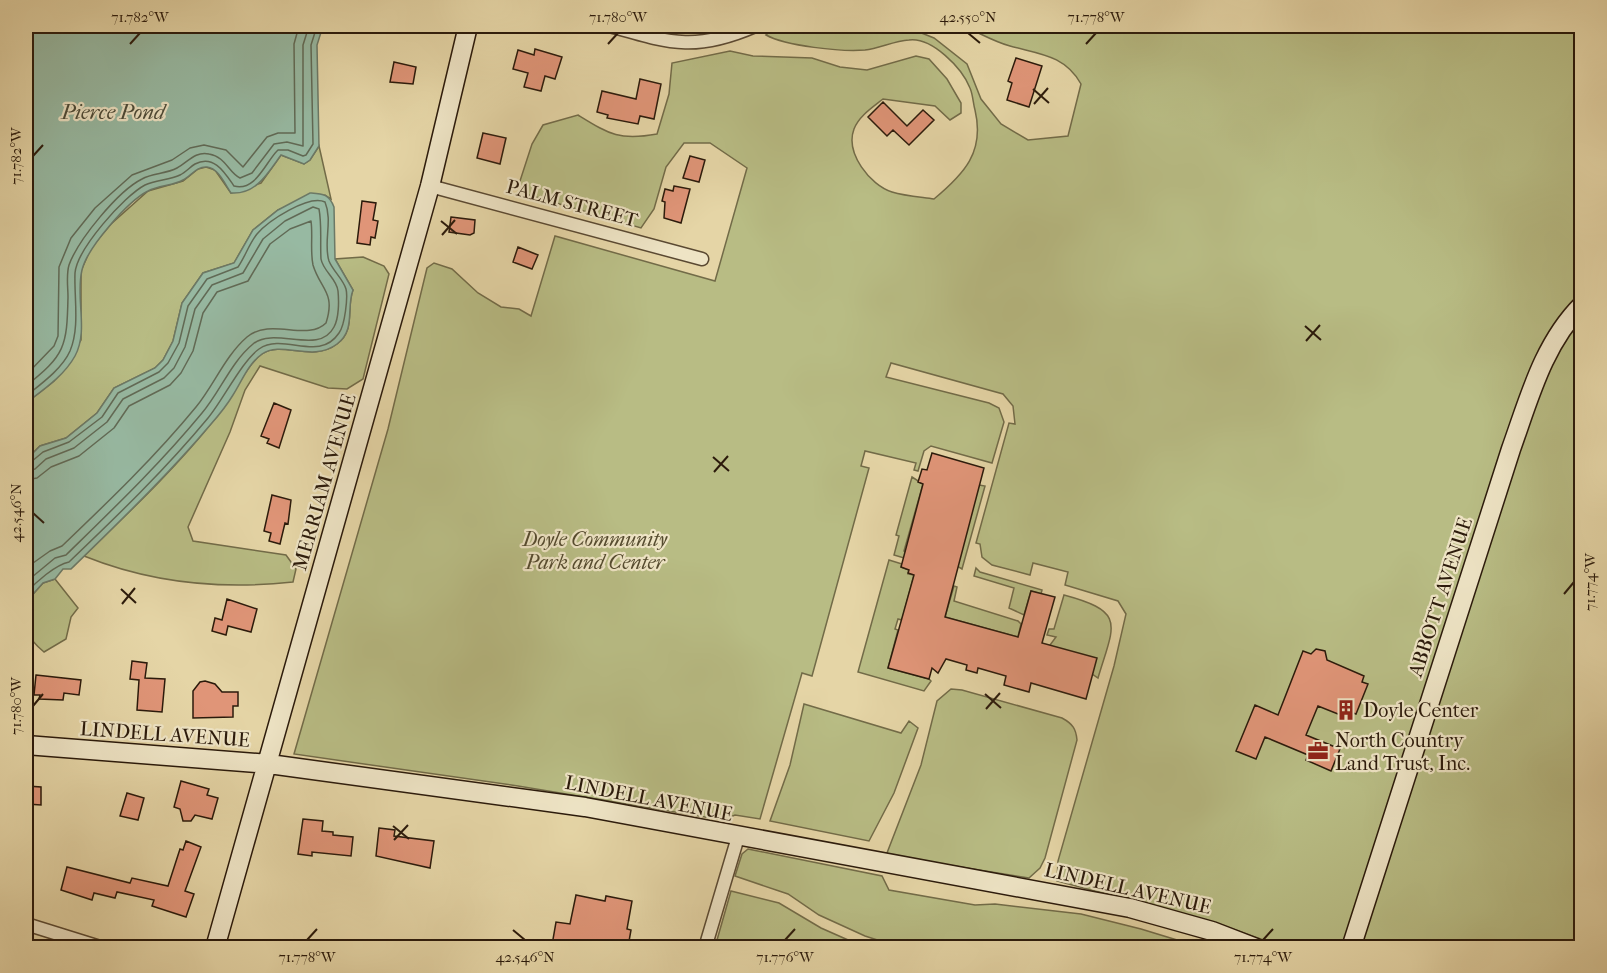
<svg xmlns="http://www.w3.org/2000/svg" width="1607" height="973" font-family="'IM FELL French Canon',serif">
  <rect width="100%" height="100%" fill="#e5d5a6"/>
  <filter id="stains"><feTurbulence type="fractalNoise" baseFrequency=".00333" numOctaves="4"/><feColorMatrix values="0 0 0 0 .2 0 0 0 0 .09 0 0 0 0 .02 0 0 0 .5 -.17"/></filter>
  <radialGradient id="worn" r=".72"><stop offset=".6" stop-color="#630" stop-opacity="0"/><stop offset="1" stop-color="#630" stop-opacity=".3"/></radialGradient>
  <!-- green -->
  <path fill="#b8bc84" stroke="#726b48" stroke-width="1.5" d="M647,26H726L674,34Z
    M798,26L830,31L857,26H904L934,38L967,64L981,99L1001,124L1028,140L1068,136L1081,84C1065,55 1039,54 1010,46C994,42 978,32 963,26H1581V947H1283L1219,924L1057,881L1058,861L1114,666L1126,614L1118,601L1065,585L1068,572L1033,563L1030,575L992,565L982,557L980,544L976,543L1009,423L1015,424L1013,406L1003,394L891,363L886,377L989,403L999,408L1004,422L992,463L931,446L924,451L918,471L914,470L916,463L865,451L861,466L869,468L812,676L802,673L760,819L735,815L723,820L518,786L294,754L388,429L427,268L434,263L452,269L478,293L501,307L519,309L531,316L555,236L715,281L747,168L710,143H684L666,167L654,209L641,228L529,195L519,184L532,144L543,125L578,115C609,134 619,141 657,134L669,94L672,63L730,51L753,56L812,58L840,67L867,70L916,56L929,59L947,79L961,103V113L950,120L935,106L883,99C873,107 859,116 854,129C845,153 870,185 892,192C905,196 920,197 934,199C964,174 985,152 975,110C973,103 973,95 970,88C962,68 932,37 909,40C894,41 880,48 865,50C841,52 786,46 766,35L776,27Z
    M319,146L331,199L325,195L278,210L253,230L234,263L203,273L182,303L173,341L163,360L155,368L114,388L97,413L66,438L40,446L26,460V403L54,381L81,340V271L91,248L111,224L148,191L183,181L198,169L206,167L215,170L231,193L261,183L281,155L304,164L310,160Z
    M363,257L384,266L389,274L363,379L347,389L328,388L260,366L245,390L230,432L188,527L193,541L286,555L296,569L293,582C221,590 151,583 84,556C129,512 175,469 214,420C228,403 247,364 262,354C282,340 312,363 337,344C356,330 346,308 353,290L335,259Z
    M912,477L923,484L904,551L913,554L904,558L894,555L899,536L896,535Z
    M979,485L985,486L962,569L957,566Z
    M889,560L902,564L901,567L909,570L908,574L914,575L902,620L898,619L895,629L898,630L888,668L929,679L931,681L924,691L858,672Z
    M976,568L980,572L1042,590L1041,594L1031,591L1024,615L1009,608L1014,588L974,576Z
    M55,579L78,608L71,617L66,639L44,652C23,635 26,627 26,602L43,583Z
    M954,586L957,587L954,601L1018,621L1021,624L1018,637L945,617Z
    M1064,595C1127,612 1114,624 1098,678L1050,645L1056,637L1047,635L1049,629H1054Z
    M951,689L962,690L1062,718C1073,724 1076,729 1077,740L1045,858L1040,868L1029,878L892,856L887,853L921,765L937,701Z
    M804,704L901,733L909,721L918,728L894,793L869,841L770,821L790,765Z
    M748,849L882,876L889,890L975,905L995,904L1081,914L1141,929L1177,940L1187,947H899L865,936L819,915L788,894L735,876L742,854Z
    M731,891L779,903L821,928L864,947H715Z"/>
  <!-- water -->
  <path fill="#97b9a2" stroke="#6c7966" stroke-width="1.5" d="M26,26H323L317,45L319,146L310,160L304,164L281,155C268,173 256,195 231,193C225,184 218,168 207,167C197,166 191,176 183,180C173,186 159,185 148,191C128,201 87,248 82,270C75,298 89,330 75,356C64,376 43,390 26,403Z
    M310,193C323,194 329,194 334,207L335,259L353,290C346,308 356,330 337,344C312,363 282,340 262,354C248,364 242,381 233,395C227,405 219,415 211,424C167,476 119,522 71,569H63L55,579L43,583L26,602V460L40,446L66,438L97,413L114,388L155,368L163,360L173,341L182,303L203,273L234,263L253,230L278,210Z"/>
  <g fill="none" stroke-linecap="round" stroke-linejoin="round">
    <!-- shore -->
    <path stroke="#616a56" stroke-width="1.5" d="M26,375L54,346L58,336L59,267L71,238L95,208L132,175L172,160L190,148L204,145L226,150L243,167L267,137L278,133H295L294,44L299,26
      M26,386C65,355 67,347 68,297C68,287 66,275 69,265C78,240 118,191 142,179C152,173 166,174 177,168C188,162 195,151 209,154C226,157 228,172 240,178L252,173L274,144L287,142L303,146V45L309,26
      M26,396C41,384 62,369 70,351C80,327 74,298 75,273C77,249 124,196 145,185C156,180 170,180 180,175C186,172 190,167 195,164C214,154 225,173 234,186C256,192 266,161 278,150H288L303,156L306,155L313,144L311,45L317,26
      M26,464L31,462L43,452L69,442L102,417L118,393L159,372L168,363L179,343L188,306L207,279L238,267C245,257 249,244 257,234C268,221 309,194 325,202C333,221 323,243 329,261C333,271 343,279 346,289C348,297 345,325 339,333C319,363 284,332 259,349C242,361 223,400 208,418C165,470 117,516 69,562C55,565 36,582 26,593
      M26,471L35,469L46,459L74,448L107,422L123,399L164,378L174,368L185,347L195,309L212,285L243,273L263,239L285,221L313,207L319,209C322,225 320,242 321,259C323,271 337,279 338,291C339,301 339,318 334,327C319,356 275,326 253,344C231,362 220,392 202,413C160,464 113,509 66,555L55,558L26,582
      M26,480L37,478L51,467L79,456L114,428L129,406L170,385L181,373L193,351L203,313L217,292L248,281L270,244L290,229L311,221C313,235 310,251 313,265C320,289 336,292 326,323C307,342 271,317 247,337C225,356 214,385 196,407C155,457 108,502 62,546L50,551L26,568"/>
  </g>
  <!-- building -->
  <path fill="#e09578" stroke="#2b1a0b" stroke-width="1.5" d="M535,49L562,57L555,79L545,76L541,91L524,87L528,73L513,69L518,50L534,55Z
    M1016,58L1042,66L1029,107L1007,100L1012,83L1008,81Z
    M394,62L416,67L413,84L390,82Z
    M640,79L661,84L654,119L640,116L638,124L607,118L608,115L597,112L602,91L636,99Z
    M883,102L907,126L923,110L934,120L909,145L893,130L887,136L868,117Z
    M483,133L506,138L500,164L477,158Z
    M690,156L705,160L699,182L683,178Z
    M674,186L690,189L681,223L664,218L665,202L662,201L665,189L673,191Z
    M362,201L376,203L373,220L378,221L375,238L371,237L370,245L357,243Z
    M451,217L475,220L474,233L470,235L449,232Z
    M518,247L538,255L532,269L513,262Z
    M274,403L291,410L279,448L267,443L269,439L261,436Z
    M932,453L984,468L945,617L1018,637L1031,591L1055,597L1042,643L1097,658L1086,699L1031,683L1029,692L1004,685L1006,676L978,668L977,673L966,670L967,665L946,659L938,673L932,668L929,679L888,668L914,575L908,573L909,570L901,567L923,484L918,482L922,469L927,470Z
    M272,495L291,500L288,524L285,523L280,544L269,541L271,533L264,531Z
    M227,599L257,609L251,632L228,626L226,635L212,631L215,618L222,620Z
    M1316,649L1325,651L1327,660L1364,676L1362,682L1368,684L1356,714L1350,712L1348,718L1318,706L1306,735L1340,749L1331,771L1306,760L1308,755L1265,737L1256,759L1236,751L1255,705L1278,715L1303,651L1311,654Z
    M132,661L147,663L145,678L165,679L162,712L137,710L139,680L130,679Z
    M36,675L81,680L79,695L64,693L63,700L39,699L40,695H34Z
    M205,681L215,684L222,692H238V706H233V717L193,718V691L200,682Z
    M181,781L209,789L207,795L218,798L212,819L195,815L191,821H183L180,809L174,807Z
    M27,786L41,787V805L27,804Z
    M127,793L144,798L138,820L120,816Z
    M303,819L323,821L322,831L333,832V835L353,837L351,856L312,852V856L298,854Z
    M379,828L395,830L394,836L434,841L430,868L376,856Z
    M186,841L201,847L185,891L194,894L186,917L152,906L154,900L117,892L115,898L94,893L92,900L61,890L67,867L130,883L132,878L168,886L180,849L183,850Z
    M576,895L605,901L606,896L632,901L627,929L631,930L628,947L597,942L595,948L552,945L556,922L570,924Z"/>
  <g fill="none" stroke-linecap="round" stroke-linejoin="round">
    <!-- street casing -->
    <g stroke="#5a4932" stroke-width="15">
      <path id="street" d="M610,26C670,43 695,52 755,26
        M430,186L702,259
        M26,924L103,948
        M705,948L738,837"/>
    </g>
    <!-- secondary casing -->
    <g stroke="#2b1a0b" stroke-width="21">
      <path id="secondary" d="M26,745L269,764L585,807L1130,908L1212,931L1256,948
        M215,948L430,186L468,26
        M1351,948L1511,449C1529,399 1543,344 1582,305"/>
    </g>
    <!-- street -->
    <use href="#street" stroke="#eee4c5" stroke-width="12"/>
    <!-- secondary -->
    <use href="#secondary" stroke="#eee4c5" stroke-width="18"/>
  </g>
  <!-- ticks -->
  <path fill="none" stroke="#2b1a0b" stroke-width="2" d="M968,33L980,43M130,44L140,33M608,44L618,33M1086,44L1096,33M1033,89L1049,103M1034,104L1048,88M33,156L43,145M441,221L457,234M442,235L455,220M1305,326L1321,340M1306,341L1320,325M713,457L729,471M714,472L728,456M33,513L44,523M121,589L136,603M1564,594L1574,582M122,604L135,588M985,694L1001,708M33,706L43,694M986,709L1000,693M393,826L409,839M394,840L408,825M513,930L525,940M307,940L317,929M785,940L795,929M1263,940L1273,929"/>
  <!-- icons -->
  <defs>
    <g id="building-bare" transform="scale(1.62)"><path d="M-4-6H4V6H1V3H-1V6H-4ZM-2.5-4.3h1.7v1.8h-1.7ZM.8-4.3h1.7v1.8H.8ZM-2.5-1h1.7V.8h-1.7ZM.8-1h1.7V.8H.8Z" fill="#8f2418" stroke="#eee4c5" stroke-width="2.5" paint-order="stroke"/></g>
    <g id="office-bare" transform="scale(1.62)"><path d="M-6-3h4V-5.5h4V-3h4V5H-6ZM-1-4.5V-3h2v-1.5ZM-6 0V1H6V0Z" fill="#8f2418" stroke="#eee4c5" stroke-width="2.5" paint-order="stroke"/></g>
  </defs>
  <g fill-rule="evenodd">
    <use href="#building-bare" x="1346" y="710"/>
    <use href="#office-bare" x="1318" y="751"/>
  </g>
  <g text-anchor="middle" stroke-width="4.5" stroke-linejoin="round" paint-order="stroke">
    <!-- street labels -->
    <g font-size="20" fill="#2b1a0b" stroke="#eee4c5">
      <text transform="translate(572 203) rotate(15)" y="7">PALM STREET</text>
      <text transform="translate(324 482) rotate(-74)" y="7">MERRIAM AVENUE</text>
      <text transform="translate(1440 597) rotate(-72)" y="7">ABBOTT AVENUE</text>
      <text transform="translate(165 734) rotate(4)" y="7">LINDELL AVENUE</text>
      <text transform="translate(649 798) rotate(11)" y="7">LINDELL AVENUE</text>
      <text transform="translate(1128 888) rotate(13)" y="7">LINDELL AVENUE</text>
    </g>
    <!-- park labels -->
    <g font-size="20" font-style="italic" fill="#554b2f" stroke="#eee4c5">
      <text x="595" y="546">Doyle Community<tspan x="595" dy="23">Park and Center</tspan></text>
    </g>
    <!-- poi labels -->
    <g font-size="20" fill="#2b1a0b" stroke="#eee4c5" text-anchor="start">
      <text x="1363" y="717">Doyle Center</text>
      <text x="1335" y="747">North Country<tspan x="1335" dy="23">Land Trust, Inc.</tspan></text>
    </g>
    <!-- water labels -->
    <g font-size="21" font-style="italic" fill="#4b4a38" stroke="#eee4c5">
      <text x="113" y="119">Pierce Pond</text>
    </g>
  </g>
  <!-- margin -->
  <rect width="1607" height="973" fill="none" stroke="#e5d5a6" stroke-width="66"/>
  <rect x="33" y="33" width="1541" height="907" fill="none" stroke="#2b1a0b" stroke-width="2"/>
  <g font-size="15" text-anchor="middle" fill="#2b1a0b">
    <text x="140" y="22">71.782°W</text>
    <text x="618" y="22">71.780°W</text>
    <text x="968" y="22">42.550°N</text>
    <text x="1096" y="22">71.778°W</text>
    <text transform="translate(16 156) rotate(-90)" y="5">71.782°W</text>
    <text transform="translate(16 513) rotate(-90)" y="5">42.546°N</text>
    <text transform="translate(1590 582) rotate(-90)" y="5">71.774°W</text>
    <text transform="translate(16 706) rotate(-90)" y="5">71.780°W</text>
    <text x="307" y="962">71.778°W</text>
    <text x="525" y="962">42.546°N</text>
    <text x="785" y="962">71.776°W</text>
    <text x="1263" y="962">71.774°W</text>
  </g>
  <rect width="100%" height="100%" filter="url(#stains)"/>
  <rect width="100%" height="100%" fill="url(#worn)"/>
</svg>
